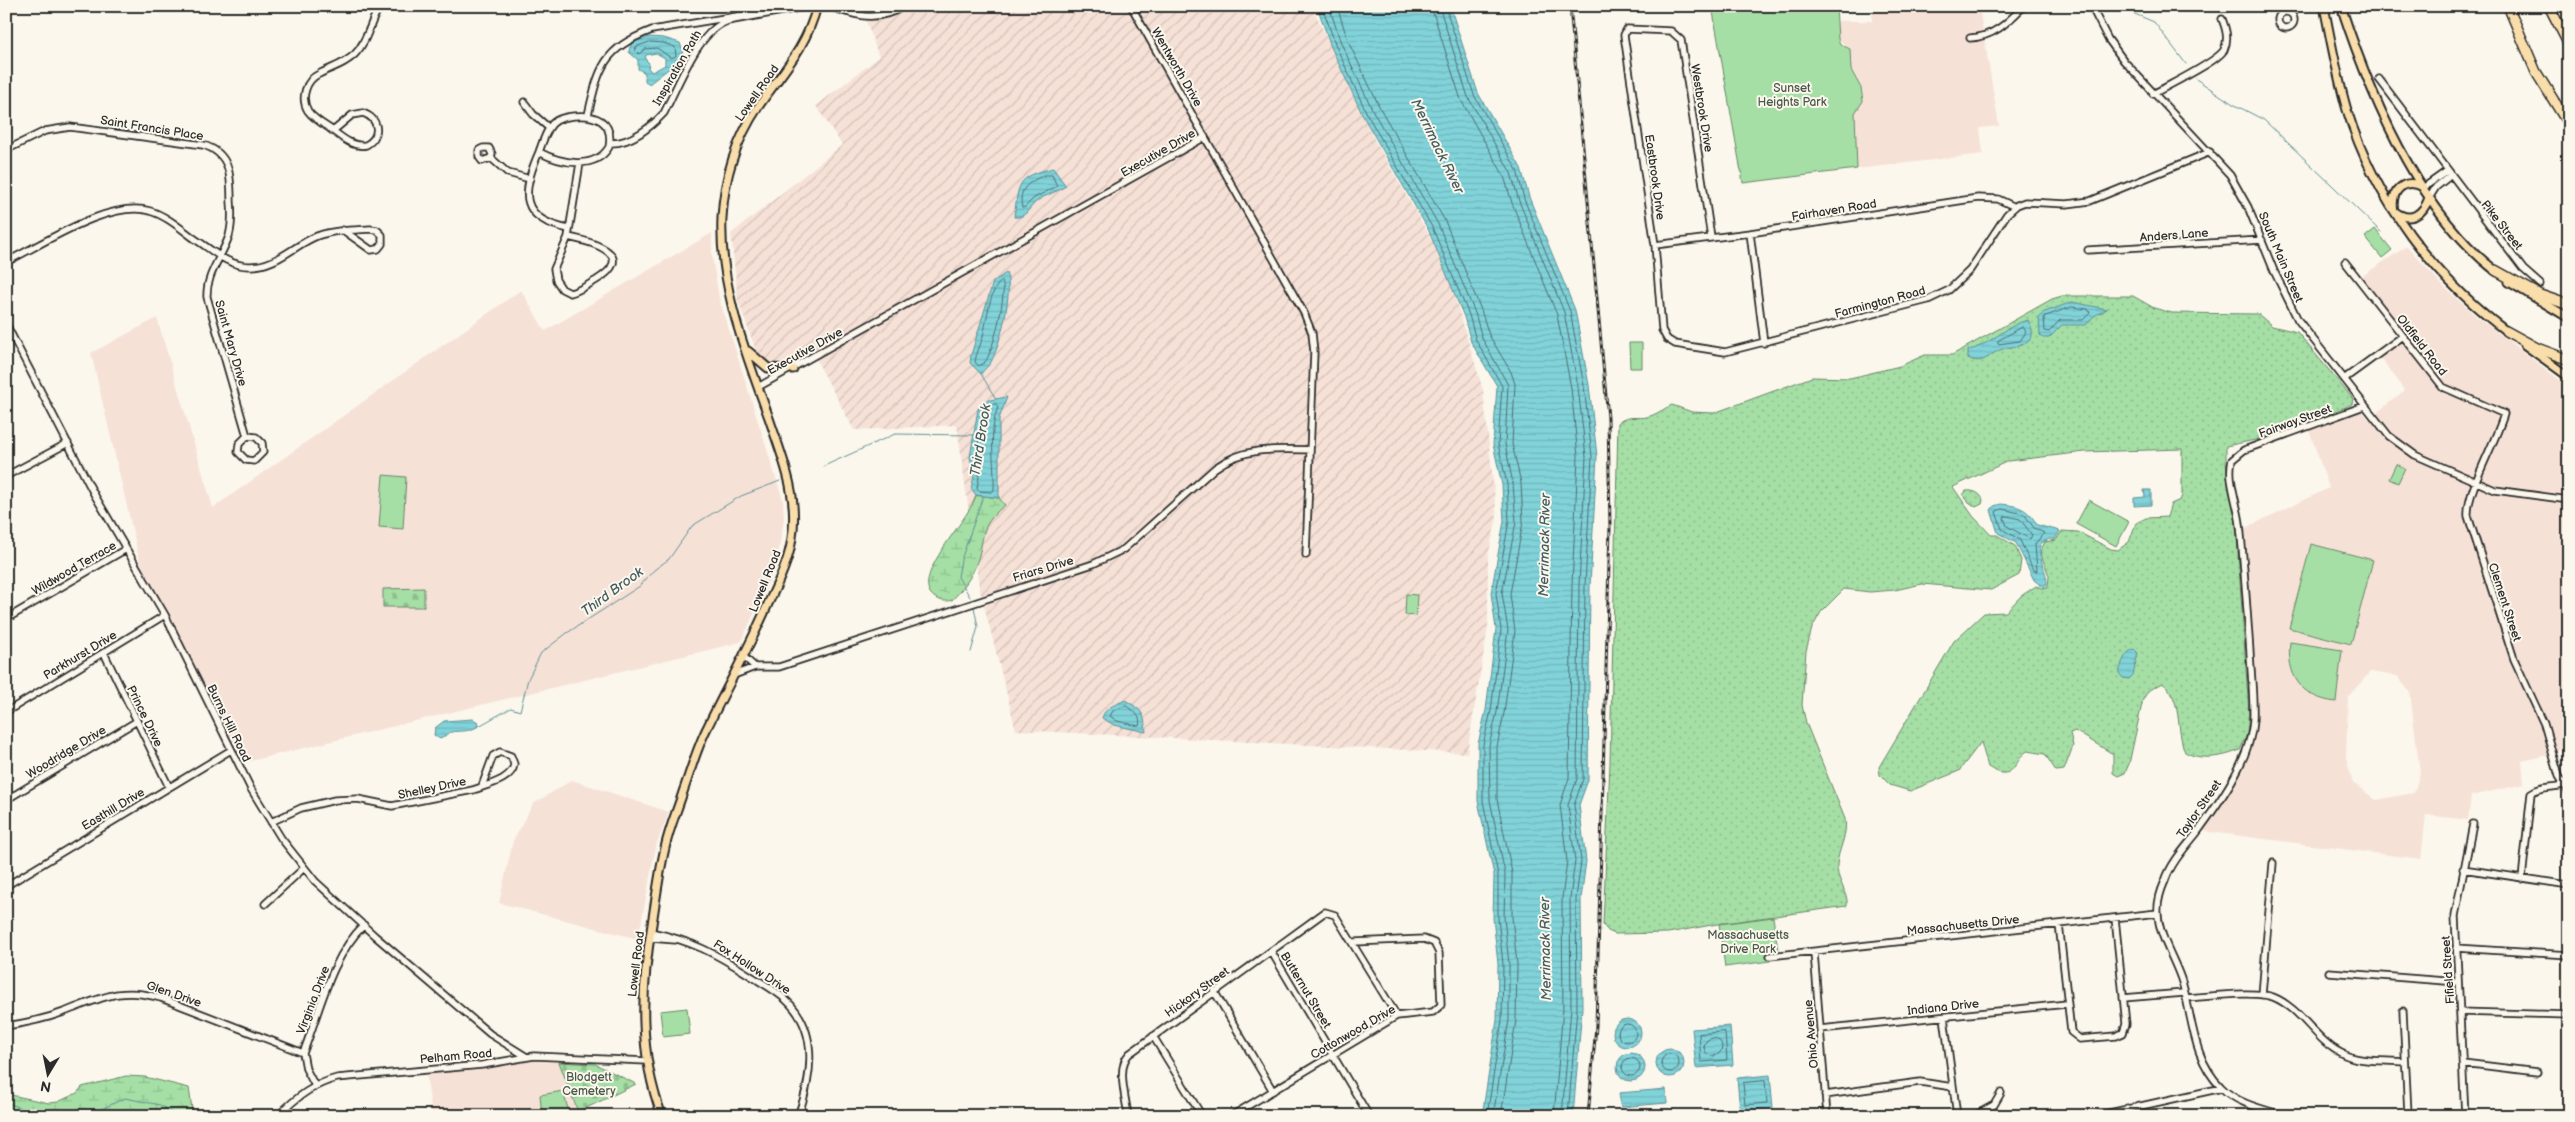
<svg xmlns="http://www.w3.org/2000/svg" width="2575" height="1122" font-family="'Balsamiq Sans',sans-serif">
  <defs>
    <pattern id="industrial-furrows" width="10" height="10" patternUnits="userSpaceOnUse" patternTransform="scale(1.25)"><rect width="10" height="10" fill="#f6e1d7"/><path d="M-1 1l2-2M0 10L10 0M9 11l2-2" fill="none" stroke="#d3c1b9"/></pattern>
    <pattern id="grass-dots" width="8" height="8" patternUnits="userSpaceOnUse" patternTransform="scale(1.25)"><rect width="8" height="8" fill="#a5dfa5"/><path d="M2 2h.1M6 6h.1" fill="none" stroke="#8ec08e" stroke-width="1.8" stroke-linecap="round"/></pattern>
    <pattern id="wetland-marsh" width="20" height="14" patternUnits="userSpaceOnUse" patternTransform="scale(1.25)"><rect width="20" height="14" fill="#a5dfa5"/><path d="M1 5h8M5 5V1M11 12h8M15 12V8" fill="none" stroke="#8ec08e"/></pattern>
    <pattern id="cemetery-stones" width="16" height="16" patternUnits="userSpaceOnUse" patternTransform="scale(1.25)"><rect width="16" height="16" fill="#a5dfa5"/><path d="M2 7V4a2 2 0 0 1 4 0v3zM10 15v-3a2 2 0 0 1 4 0v3z" fill="#8ec08e"/></pattern>
    <pattern id="water-rules" width="6" height="5" patternUnits="userSpaceOnUse" patternTransform="scale(1.25)"><rect width="6" height="5" fill="#81d3da"/><path d="M0 2.5h6" fill="none" stroke="#70b5bb"/></pattern>
  </defs>
  <rect width="100%" height="100%" fill="#fbf7ec"/>
  <filter id="ink" filterUnits="userSpaceOnUse"><feTurbulence type="fractalNoise" baseFrequency=".02" numOctaves="2"/><feDisplacementMap in="SourceGraphic" scale="10" xChannelSelector="R" yChannelSelector="G"/><feConvolveMatrix kernelMatrix="1 2 1 2 8 2 1 2 1" color-interpolation-filters="sRGB"/></filter>
  <g filter="url(#ink)">
    <!-- built -->
    <path fill="#f6e1d7" fill-rule="evenodd" d="M1872,6L1979,7L1999,126L1980,128L1983,154L1857,169L1855,113L1863,101L1862,88L1851,70L1850,49L1838,39V21H1872Z
      M712,233V256L719,298L783,500L784,519L778,555L772,575L741,642L242,763L140,562L91,353L157,318L213,508L521,290L545,331Z
      M2407,246L2444,287L2476,316L2569,387V706L2565,710L2569,717V742L2554,754L2522,761L2524,784L2471,796L2468,820L2426,815L2421,859L2202,831L2246,762L2254,738L2256,718L2243,529L2329,488L2309,430L2362,411L2369,419L2405,390L2380,357L2407,336L2361,277ZM2370,672L2397,676L2410,692L2420,773L2414,793L2376,800L2353,783L2346,759L2348,697Z
      M572,780L669,812L656,846L638,939L499,903L513,841L533,804Z
      M533,1061L559,1062L579,1116H432L426,1073Z"/>
    <!-- industrial -->
    <path fill="url(#industrial-furrows)" d="M883,6H1312L1373,137L1444,261L1483,390L1497,518L1488,556V627L1467,753L1016,730L979,586L957,425L854,430L811,350L785,366L772,367L758,356L738,301L731,234L842,145L816,106L879,57L863,12Z"/>
    <!-- grass -->
    <path fill="url(#grass-dots)" stroke="#688568" d="M2062,296H2133L2154,308L2172,313L2258,314L2272,326L2297,332L2353,399L2352,404L2346,407L2260,439L2226,446V463L2236,523L2249,713L2247,734L2240,750C2224,757 2200,761 2185,752C2176,731 2182,695 2162,683L2149,690L2143,699L2129,764L2125,773L2118,776L2113,773V754L2075,731L2070,733L2073,746L2064,770L2056,771L2045,754L2027,751C2012,764 2014,783 1988,767L1981,742L1959,771L1910,791L1890,785L1880,775L1879,767L1954,641L1984,613L2006,612L2021,596L2036,586L2044,589L2048,587L2049,576L2040,552L2045,542L2056,540L2062,531L2078,532L2111,549L2118,550L2129,542L2136,523L2146,518L2167,517L2171,504L2180,500L2182,496V449L2085,452L2008,461L1953,487L1973,516L1991,535H1997L2015,546L2021,560L2019,575L1991,590L1922,584L1895,590L1870,592L1844,589L1821,612L1812,628L1806,651L1802,705L1806,723L1845,819C1848,836 1838,849 1837,865C1836,880 1849,892 1847,906L1717,924L1668,933L1615,934L1608,931L1603,925L1610,763L1618,423C1629,413 1641,421 1653,415C1660,412 1665,408 1672,405L1692,412L1714,413L1812,377L1850,378L1900,366L1925,355H1952L2052,299Z
      M1966,491C1973,490 1981,493 1983,500L1982,504L1976,507L1966,500L1963,495Z"/>
    <!-- wetland -->
    <path fill="url(#wetland-marsh)" stroke="#688568" d="M976,495L999,498L1005,505C976,528 987,538 975,567C971,578 961,591 952,600C946,602 940,601 934,597C908,578 970,520 976,495Z
      M126,1076L145,1077L189,1088L193,1116H138L118,1113L103,1116H20L6,1110V1094L49,1103L58,1102L77,1093L82,1087Z"/>
    <!-- cemetery -->
    <path fill="url(#cemetery-stones)" stroke="#688568" d="M424,588V607H383V589Z
      M559,1062L595,1064L636,1084L578,1112Z"/>
    <!-- green -->
    <path fill="#a5dfa5" stroke="#688568" d="M1712,6H1836L1838,39L1840,44L1850,49L1851,70L1861,88L1863,101L1855,113L1857,169L1743,183Z
      M2375,229L2392,250L2382,258L2365,237Z
      M1629,343H1642V368H1630Z
      M2396,464L2405,468L2398,483L2389,479Z
      M383,475L406,477L403,529L379,527Z
      M2089,500L2129,522L2116,546L2076,524Z
      M2311,544L2373,560L2351,644L2289,628Z
      M1406,594L1417,595L1416,616L1405,615Z
      M2290,642L2342,650L2336,702C2301,698 2286,675 2290,642Z
      M1773,917L1778,950L1768,951L1770,961L1725,967L1719,924Z
      M687,1008L690,1034L663,1037L660,1011Z
      M563,1091L570,1116H542L540,1095Z"/>
    <!-- water -->
    <path fill="url(#water-rules)" stroke="#5f9094" fill-rule="evenodd" d="M1317,6H1450L1478,93L1521,168L1529,197L1575,310L1589,385L1597,456L1590,586L1588,780L1579,805L1586,861L1581,899L1582,1008L1573,1116H1482L1497,1020L1498,964L1493,918L1494,875L1478,801V744L1486,710L1496,629L1491,593L1504,521L1502,485L1493,444L1497,386L1471,342L1464,317L1428,229L1364,118L1331,47Z
      M649,37L664,38L680,43L683,51L680,60L649,84L645,81V73L638,69V60L629,52C629,41 640,40 649,37ZM656,53L665,58V65L652,72L648,68L649,63L645,59L646,55Z
      M1053,168L1066,186C1057,192 1045,195 1037,201C1029,207 1026,219 1014,217C1019,184 1015,177 1053,168Z
      M1006,273C1014,289 1000,346 991,362C989,366 984,369 981,374L970,363L971,355L993,282Z
      M2072,302L2107,309L2094,316L2086,325H2062L2049,338H2043L2040,335L2039,317L2042,313Z
      M2028,320C2043,348 2014,345 2000,350C1988,355 1983,366 1968,358V350C1986,348 2008,324 2028,320Z
      M1007,397L999,419V498L976,495L971,488L974,477L970,457L978,409L984,401Z
      M2144,490H2151V505L2134,506V498L2145,497Z
      M2001,504C2019,506 2028,508 2037,525L2060,531L2055,539H2049L2040,544C2038,560 2047,570 2047,585L2044,588L2034,580L2016,543L1998,533L1991,510L1994,506Z
      M2134,649L2138,653L2133,675L2129,679L2123,678L2119,673C2121,665 2125,651 2134,649Z
      M1125,700C1142,710 1144,712 1146,732L1114,725L1102,718C1105,707 1115,705 1125,700Z
      M473,719L478,722L477,727C465,733 462,730 451,732C447,733 445,737 440,739L434,735L435,728L444,721Z
      M1613 1033a14 14 0 1 1 28 0a14 14 0 1 1-28 0Z
      M1730,1026L1733,1065L1696,1068L1692,1029Z
      M1656 1063a14 14 0 1 1 28 0a14 14 0 1 1-28 0Z
      M1617 1067a14 14 0 1 1 28 0a14 14 0 1 1-28 0Z
      M1770,1075L1773,1108L1740,1111L1737,1078Z
      M1666,1089L1667,1103L1621,1107L1619,1093Z"/>
    <g fill="none" stroke-linecap="round" stroke-linejoin="round">
      <!-- shore -->
      <path stroke="#4d6e71" stroke-width="1" d="M1322,6L1336,46L1368,116L1432,227L1469,315L1476,340L1502,386L1498,444L1507,484L1509,521L1496,593L1501,630L1491,711L1483,745V801L1498,875V918L1503,964L1502,1020L1487,1116
        M1329,6L1341,43L1374,113L1438,224L1475,313L1482,338L1508,385L1505,444L1513,484L1516,522L1502,593L1508,630L1497,712L1489,746L1490,800L1505,874L1504,918L1509,964V1020L1493,1116
        M1337,6L1348,41L1381,110L1445,221L1481,310L1489,335L1511,372L1515,384L1512,444L1521,483L1523,522L1510,594L1515,631L1504,713L1497,747V799L1512,873V917L1517,964L1516,1020L1501,1116
        M1431,6L1461,100L1504,176L1512,203L1557,315L1571,388L1578,457L1572,585L1569,778L1560,805L1567,861L1562,898L1563,1008L1554,1116
        M1439,6L1468,97L1511,173L1519,201L1564,312L1578,387L1586,457L1579,585L1577,779L1568,805L1575,861L1570,898L1571,1008L1562,1116
        M1445,6L1474,95L1517,170L1524,199L1570,311L1584,386L1592,456L1585,585L1583,779L1574,805L1581,861L1576,898L1577,1008L1568,1116
        M650,42L663,43L675,47L676,56L671,58L657,48L645,49L639,54L635,50L636,47Z
        M1044,175H1052L1057,186L1034,198L1025,207L1022,208C1018,188 1028,183 1044,175Z
        M1002,281C1008,289 993,353 985,362C983,364 981,364 979,366L975,362C976,353 981,345 983,336C987,322 989,288 1002,281Z
        M2072,307L2088,309L2090,313L2083,320H2060L2049,332L2045,331L2044,317Z
        M2023,327L2026,332L2020,341L1998,344V341Z
        M996,404L998,407C988,433 995,462 994,490L991,492L979,491L977,488L979,477L976,457L983,411L987,406Z
        M2002,509L2024,514L2034,528L2044,533L2035,544L2037,571L2033,570L2020,540L2002,529L1996,512Z
        M2007,516L2020,519L2032,535L2030,539L2007,526L2004,518Z
        M1126,706C1134,711 1142,716 1139,726L1117,721L1110,716L1113,711Z
        M1618 1033a9 9 0 1 1 18 0a9 9 0 1 1-18 0Z
        M1725,1032L1727,1060L1701,1062L1699,1034Z
        M1704 1047a9 9 0 1 1 18 0a9 9 0 1 1-18 0Z
        M1661 1063a9 9 0 1 1 18 0a9 9 0 1 1-18 0Z
        M1622 1067a9 9 0 1 1 18 0a9 9 0 1 1-18 0Z
        M1765,1081L1767,1103L1745,1105L1743,1083Z"/>
      <!-- stream -->
      <path stroke="#5f9094" stroke-width="1" d="M2130,6V12L2154,22L2186,64
        M2196,79L2233,104L2264,120L2381,232
        M981,374L996,399
        M824,466L895,434L973,435
        M970,597L958,577L961,560L983,496
        M971,652L978,627L974,607
        M477,727L511,708L520,711L528,679L541,653L567,633L640,586L654,570L669,559L692,526L741,496L780,481
        M6,1102L35,1114L54,1116
        M69,1116L89,1115L125,1098L160,1105L178,1116"/>
      <!-- minor casing -->
      <g stroke="#2b2b2b" stroke-width="9">
        <path id="minor" d="M828,6C856,16 877,23 904,6
          M1131,6L1304,313L1312,333L1314,352L1306,555
          M2091,6L2108,39L2124,61L2230,175L2248,207L2274,271L2298,320L2389,436L2415,455L2495,490L2569,500
          M2278 20a8 8 0 1 1 16 0a8 8 0 1 1-16 0Z
          M1970,38C1994,37 2008,22 2024,6
          M2379,79L2523,269L2540,284
          M2153,94C2167,86 2217,62 2224,50C2229,39 2226,29 2222,19
          M524,102L533,114L549,128
          M588,115C599,67 603,49 652,30L755,13L781,6
          M333,131L352,115L363,113C380,119 381,137 366,145C352,148 339,135 329,128C321,123 313,118 308,111C300,98 306,80 319,74C332,67 344,65 355,54C368,41 370,21 380,6
          M610,143C630,144 651,127 664,113C678,86 698,30 728,21L810,6
          M6,150L45,131L70,127L203,145C231,153 231,177 231,201C232,213 232,225 229,236C222,257 206,274 207,297L247,436L256,437L262,443L263,452L254,461L246,460L238,452L239,444L247,436
          M539,152C560,163 595,171 609,147C614,121 595,114 574,116C566,117 558,118 552,124C546,131 542,143 539,152C521,193 519,219 569,229
          M491,158L482,161L479,157V150L483,148H489L492,154L491,158L508,173L530,179
          M2423,188L2447,171
          M2429,198L2436,187L2451,175
          M1750,233L1764,343
          M568,237C593,242 639,255 595,281C587,285 579,291 570,293L562,289L556,280L554,269L568,237L580,163
          M1711,237L1681,40L1671,31L1627,29L1624,35L1655,245L1662,330L1667,339L1675,344L1725,352L1928,300L1949,290L1970,270L2007,214L2017,205L2025,202L2067,204L2090,201L2210,152
          M1655,245L1750,233L1978,198L1998,199L2013,206
          M2088,250L2262,240
          M6,262C43,244 110,199 150,211C167,216 181,229 195,239C212,250 228,266 249,266C276,267 294,245 317,236C334,230 352,230 370,229L377,230L382,235V244L378,249L371,250L343,230
          M2345,262L2443,387L2504,414C2496,442 2466,492 2468,516L2514,659L2544,724L2559,776L2569,792
          M6,324L94,494L165,615L251,789L281,838L315,881L375,936L490,1034L527,1057
          M2344,379L2403,336
          M758,387L1205,137
          M6,476L68,443
          M6,619L126,549
          M104,653L169,787
          M744,657L755,667
          M734,675L755,667H779L1093,564L1124,549L1215,468C1244,447 1275,449 1310,450
          M6,712L165,615
          M6,800L137,721
          M271,822L301,808L335,800L358,799L392,806L473,790C486,785 513,780 514,764L511,756L500,752L493,756L482,786
          M2463,869L2569,885
          M2522,879L2531,793C2541,785 2557,789 2569,783
          M6,886L231,750
          M265,904L304,868
          M2059,924L2071,1032L2080,1039L2116,1036L2123,1033L2126,1024L2115,918
          M651,932C692,941 715,953 751,976C762,983 775,990 785,999C820,1030 812,1077 798,1116
          M650,938L675,940
          M2456,948L2569,955
          M1271,951L1369,1116
          M1814,952L1827,1116
          M1770,956L2158,913
          M2329,972L2458,982
          M1214,991L1273,1091
          M2262,995L2273,863
          M2123,998L2184,993
          M2186,998C2207,997 2255,990 2273,997C2301,1008 2315,1040 2341,1053C2359,1063 2385,1060 2405,1062
          M2403,1011L2408,1114
          M2460,1012L2569,1015
          M1944,1017L1957,1116
          M6,1026C26,1023 45,1019 64,1012C102,998 120,986 161,998L303,1053
          M1820,1029L2067,1004
          M1153,1036L1202,1116
          M2463,1063L2537,1072
          M315,1086L306,1069L303,1053C320,1011 330,958 364,925
          M1825,1095L1920,1082L1953,1087
          M2127,1108L2129,1116
          M278,1116C295,1098 313,1084 337,1078L482,1065L534,1056L647,1061
          M1128,1116C1126,1098 1116,1068 1129,1054L1325,912L1335,915L1397,1016
          M1231,1116L1397,1016L1433,1012L1441,1005L1439,953L1434,943L1424,939L1354,942
          M1974,1116L1994,1105L2001,1093
          M2096,1116L2222,1088
          M2286,1116C2263,1109 2237,1104 2221,1087C2192,1058 2193,1018 2182,982C2175,959 2159,937 2158,914C2157,904 2161,890 2165,881C2171,863 2184,849 2196,834C2219,803 2251,759 2253,720C2254,698 2251,675 2250,652C2247,609 2244,566 2240,524C2238,505 2227,479 2232,460L2244,450L2364,406
          M2383,1116H2418
          M2465,1116L2455,916L2473,824"/>
      </g>
      <!-- major casing -->
      <g stroke="#2b2b2b" stroke-width="11">
        <path id="major" d="M2324,6C2331,41 2337,76 2347,110C2375,201 2434,278 2510,334
          M2341,6C2371,98 2419,212 2497,272
          M2423,187C2404,177 2390,191 2394,211C2411,224 2423,214 2429,198
          M2509,282L2569,318
          M2525,345L2569,377
          M748,351L768,368L793,369
          M662,1116C638,1052 641,989 652,924C656,899 659,873 665,848C669,829 677,811 683,792C691,770 697,747 708,726C728,685 750,646 768,604C778,583 789,561 792,538C799,495 782,457 769,418C746,353 719,287 722,218C724,178 736,140 758,107C782,72 806,49 817,6"/>
      </g>
      <!-- highway casing -->
      <g stroke="#2b2b2b" stroke-width="12">
        <path id="highway" d="M2508,6L2536,72L2569,125
          M2549,6L2569,45
          M2495,270L2540,295L2569,305
          M2506,331L2537,348L2569,360"/>
      </g>
      <!-- minor -->
      <use href="#minor" stroke="#fbf7ec" stroke-width="5.5"/>
      <!-- major -->
      <use href="#major" stroke="#f9deab" stroke-width="7"/>
      <!-- highway -->
      <use href="#highway" stroke="#f9deab" stroke-width="9"/>
      <!-- rail casing -->
      <g stroke="#2b2b2b" stroke-width="3">
        <path id="rail" d="M1570,6L1608,418L1610,527L1596,1026L1588,1116"/>
      </g>
      <!-- rail -->
      <use href="#rail" stroke="#fbf7ec" stroke-width="1" stroke-dasharray="4" stroke-linecap="butt"/>
    </g>
  </g>
  <g text-anchor="middle" stroke-width="4" stroke-linejoin="round" paint-order="stroke">
    <!-- street labels -->
    <g font-size="12" fill="#2b2b2b" stroke="#fbf7ec">
      <text transform="translate(1177 67) rotate(60)" y="4">Wentworth Drive</text>
      <text transform="translate(677 68) rotate(-60)" y="4">Inspiration Path</text>
      <text transform="translate(757 93) rotate(-55)" y="4">Lowell Road</text>
      <text transform="translate(1702 108) rotate(81)" y="4">Westbrook Drive</text>
      <text transform="translate(152 128) rotate(9)" y="4">Saint Francis Place</text>
      <text transform="translate(1158 153) rotate(-30)" y="4">Executive Drive</text>
      <text transform="translate(1655 177) rotate(82)" y="4">Eastbrook Drive</text>
      <text transform="translate(1834 210) rotate(-9)" y="4">Fairhaven Road</text>
      <text transform="translate(2502 225) rotate(52)" y="4">Pike Street</text>
      <text transform="translate(2174 235) rotate(-4)" y="4">Anders Lane</text>
      <text transform="translate(2281 257) rotate(67)" y="4">South Main Street</text>
      <text transform="translate(1880 302) rotate(-15)" y="4">Farmington Road</text>
      <text transform="translate(231 343) rotate(74)" y="4">Saint Mary Drive</text>
      <text transform="translate(2422 345) rotate(52)" y="4">Oldfield Road</text>
      <text transform="translate(805 351) rotate(-29)" y="4">Executive Drive</text>
      <text transform="translate(2295 421) rotate(-20)" y="4">Fairway Street</text>
      <text transform="translate(74 568) rotate(-30)" y="4">Wildwood Terrace</text>
      <text transform="translate(1043 569) rotate(-17)" y="4">Friars Drive</text>
      <text transform="translate(765 581) rotate(-68)" y="4">Lowell Road</text>
      <text transform="translate(2505 602) rotate(72)" y="4">Clement Street</text>
      <text transform="translate(80 655) rotate(-31)" y="4">Parkhurst Drive</text>
      <text transform="translate(145 716) rotate(64)" y="4">Prince Drive</text>
      <text transform="translate(229 723) rotate(64)" y="4">Burns Hill Road</text>
      <text transform="translate(66 752) rotate(-31)" y="4">Woodridge Drive</text>
      <text transform="translate(432 788) rotate(-12)" y="4">Shelley Drive</text>
      <text transform="translate(113 809) rotate(-31)" y="4">Easthill Drive</text>
      <text transform="translate(2199 809) rotate(-55)" y="4">Taylor Street</text>
      <text transform="translate(1963 925) rotate(-6)" y="4">Massachusetts Drive</text>
      <text transform="translate(636 964) rotate(-83)" y="4">Lowell Road</text>
      <text transform="translate(752 967) rotate(33)" y="4">Fox Hollow Drive</text>
      <text transform="translate(2448 970) rotate(-94)" y="4">Fifield Street</text>
      <text transform="translate(1306 990) rotate(59)" y="4">Butternut Street</text>
      <text transform="translate(1197 992) rotate(-36)" y="4">Hickory Street</text>
      <text transform="translate(174 994) rotate(19)" y="4">Glen Drive</text>
      <text transform="translate(313 1000) rotate(-69)" y="4">Virginia Drive</text>
      <text transform="translate(1943 1007) rotate(-6)" y="4">Indiana Drive</text>
      <text transform="translate(1353 1032) rotate(-30)" y="4">Cottonwood Drive</text>
      <text transform="translate(1811 1034) rotate(-95)" y="4">Ohio Avenue</text>
      <text transform="translate(456 1056) rotate(-5)" y="4">Pelham Road</text>
    </g>
    <!-- park labels -->
    <g font-size="12" fill="#4a584a" stroke="#fbf7ec">
      <text x="1792" y="92">Sunset<tspan x="1792" dy="14">Heights Park</tspan></text>
      <text x="1748" y="939">Massachusetts<tspan x="1748" dy="14">Drive Park</tspan></text>
      <text x="589" y="1081">Blodgett<tspan x="589" dy="14">Cemetery</tspan></text>
    </g>
    <!-- water labels -->
    <g font-size="14" font-style="italic" fill="#455d60" stroke="#fbf7ec">
      <text transform="translate(1438 146) rotate(64)" y="5">Merrimack River</text>
      <text transform="translate(980 440) rotate(-81)" y="5">Third Brook</text>
      <text transform="translate(1544 545) rotate(-89)" y="5">Merrimack River</text>
      <text transform="translate(612 591) rotate(-36)" y="5">Third Brook</text>
      <text transform="translate(1545 949) rotate(-91)" y="5">Merrimack River</text>
    </g>
  </g>
  <!-- margin -->
  <rect width="2575" height="1122" fill="none" stroke="#fbf7ec" stroke-width="25"/>
  <rect x="12" y="12" width="2550" height="1097" fill="none" stroke="#2b2b2b" stroke-width="2" filter="url(#ink)"/>
  <!-- north arrow -->
  <g transform="translate(48 1074) rotate(190)" stroke="#fbf7ec" stroke-width="4" paint-order="stroke">
  <path d="M0-4L9 19L0 12L-9 19Z" fill="#2b2b2b"/>
  <text y="-8" font-size="14" font-weight="bold" text-anchor="middle" fill="#2b2b2b">N</text>
  </g>
</svg>
